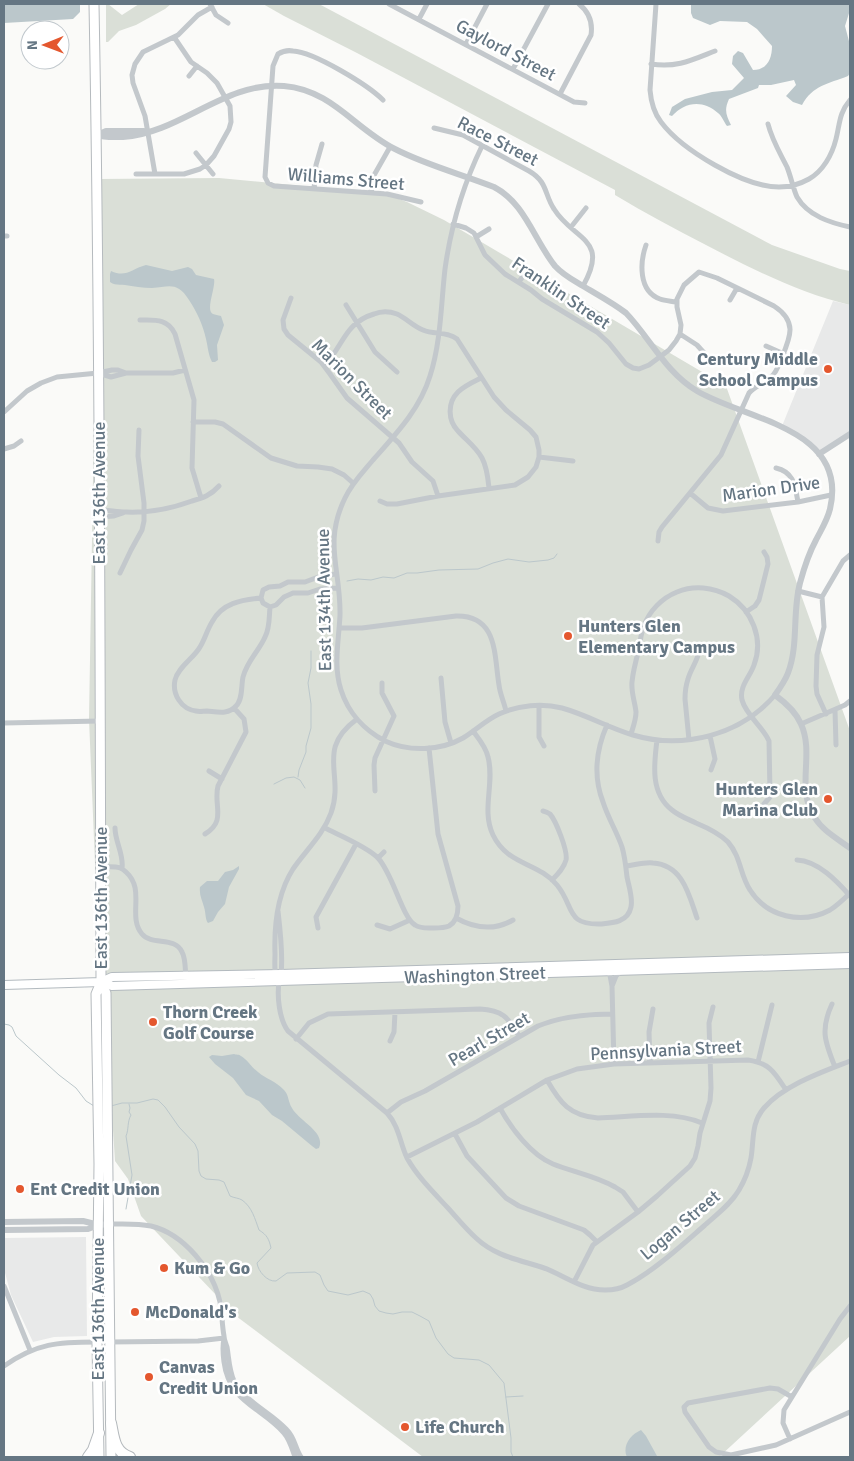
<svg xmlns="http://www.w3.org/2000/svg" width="854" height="1461" font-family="Signika,sans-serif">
  <rect width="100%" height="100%" fill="#fafaf8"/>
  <!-- built -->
  <path fill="#e8e9e9" d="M833,301L850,305V434L819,454L782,426Z
    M86,1237L87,1336L54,1337L33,1342L11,1295L4,1269V1238Z"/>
  <!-- green -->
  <path fill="#dadfd7" d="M106,4H108L122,15L139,4H171L165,9L136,25L119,31L108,42H106Z
    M263,4H319L772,245L840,269L850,271V305C799,293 752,269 706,245C675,229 645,213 615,195V190L357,53L284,16Z
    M219,178L386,194L407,202L444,220L726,386L850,731V1336L719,1457H423L236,1316L141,1216L128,1179L115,1161L113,1130L104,1080L89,719L98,179Z"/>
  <!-- water -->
  <path fill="#bbc7cb" d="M4,4H80V12L73,19L4,23Z
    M691,4H850V10L845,26L850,45V73L848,76C828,84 813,85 802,105L793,102L786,96L796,85L794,80L771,85H759L758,88L729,99C724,110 726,115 731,125L727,126C724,122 722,116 718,113C703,99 684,102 672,116L669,115L672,107L685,99L712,92L732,90L744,78L732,64L733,56L738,51L743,53L753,70C767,70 772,59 772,46L757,29L747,22L720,21L710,25L693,18L691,13Z
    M146,265L172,271L188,267L192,269L196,275L214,279C216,287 205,311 213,314C215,315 218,315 221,316L224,325L217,345L218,360L215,362H212C208,354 208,347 206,339C203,325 197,312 189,300C177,281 169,287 152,288C143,288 133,286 125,285C119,284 115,286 110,282V274L111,271C126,278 131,269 146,265Z
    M239,866V869L229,887L225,904L218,912L213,921L208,923C205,919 206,913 204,907C202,900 199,895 200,887L207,881H218L225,872L233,870Z
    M234,1054C236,1055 239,1054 241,1056C248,1060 252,1068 258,1072C266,1079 276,1081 284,1090C289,1095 288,1102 292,1108C299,1121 326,1132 319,1148L316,1149L312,1146L282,1121L272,1115L259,1101L246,1095L233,1078L215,1064L209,1057L212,1055L222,1056Z
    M641,1430L646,1436L657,1456L660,1457H627C622,1446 630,1435 641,1430Z"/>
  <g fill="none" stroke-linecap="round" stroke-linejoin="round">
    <!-- stream -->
    <path stroke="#bbc7cb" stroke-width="1" d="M347,581L358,579L371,580L383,577L394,578L407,573H417L439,570L478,569L493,563L508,559L529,562L548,560L554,558L557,554
      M298,777L299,770L306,752V746L311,728V704L308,683L311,668V651
      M274,784L286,778L294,777L300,780L305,788
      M4,1024L9,1025L12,1027L16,1036L59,1075L76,1088L86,1101L94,1106
      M111,1106L122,1103H137L153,1099L158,1100L165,1107L179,1127L195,1144L198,1151L199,1171L201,1176L206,1179L219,1180L224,1182L230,1196C234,1198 239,1198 242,1200C252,1207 255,1219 259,1230C267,1235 269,1239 271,1248L257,1263C258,1271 267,1282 276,1281L287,1273L315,1272L320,1275L324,1285L328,1291L348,1295L363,1291L370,1294L373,1299L375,1306L379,1311L386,1313L393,1314L402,1312H412L420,1316L429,1321L436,1338L448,1354L454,1358L479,1360L489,1365L504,1383L511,1438V1452L513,1457
      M126,1209L132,1175L126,1136C129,1129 127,1122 131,1115L129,1112L130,1108L129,1104
      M506,1397L523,1396"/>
    <!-- secondary casing -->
    <g stroke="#b3babf" stroke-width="10">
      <path id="secondary" d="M101,982L112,986L850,964
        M4,985L101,982L112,977L281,974L850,957"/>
    </g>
    <!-- primary casing -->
    <g stroke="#b5babe" stroke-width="11">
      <path id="primary" d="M94,4C100,330 100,656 101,982L96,994L99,1164L97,1342L99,1457
        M101,982L106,993L111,1457"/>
    </g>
    <!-- motorway casing -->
    <g stroke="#b4b9bd" stroke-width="12">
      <path id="motorway" d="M111,1423C114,1437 114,1452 130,1457
        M88,1457L93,1450L99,1433"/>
    </g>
    <!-- minor -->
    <path stroke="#c3c8cc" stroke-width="5" d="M210,4L216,15L228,23
      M389,4L574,102L585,103
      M656,4L650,90C651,102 654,113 661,122C682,150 744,187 779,187C789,187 800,184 809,179C823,171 832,155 836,139C840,123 839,113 850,100
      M419,19L427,4
      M466,44L487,4
      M651,64C677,68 692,60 715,51
      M513,69L548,4
      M189,76L197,66
      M560,94L591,35C593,22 589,12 579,4
      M383,100C368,85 314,52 293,51C288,50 283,51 278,54L273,66L265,177L268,183L274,186L387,194L421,202
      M768,124C772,140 780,153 787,167C791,177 793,188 797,197C808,216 831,223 850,227
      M434,128L463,135L529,171C548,182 544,194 554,209C574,241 610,238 583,286
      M482,146C463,185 451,226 445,269C441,304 441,342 430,376C420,409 396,434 373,460C363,472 352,483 345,498C323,543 341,570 340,615C339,639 333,666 341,690C348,712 364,730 385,741C409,752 440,751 463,738C476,730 486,720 499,714C519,705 542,703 562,708C587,715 609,728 633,735C683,750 741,735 775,695
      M196,153L213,174
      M136,174H184L200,169L206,165L214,156L229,129L231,122L230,106L217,83L207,73L191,62L174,37
      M155,174L145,116L133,83L132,75L135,64L143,52L178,35L198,15L212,7
      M314,189L316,165L322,144
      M371,193L373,177L390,147
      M453,224L466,228L474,233L485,255L505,274L531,290L542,299L597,332L609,343L626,364L633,368L639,369L649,365L669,350L676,341L680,334L681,325L677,307V299L684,285L699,272L717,278L774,306C797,321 791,336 782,357C779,364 777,372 771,377C764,383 755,386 749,393L721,455L662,527L659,532L658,541
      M571,227L586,208
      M4,236H7
      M476,237L489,229
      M646,245C640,262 638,291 660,299C665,301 671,301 676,302
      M519,282L523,276
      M291,298L283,320L284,329L288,335L321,362L330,374L347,398L399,443L412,462L433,481L438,496
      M730,300L737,288
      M346,305L375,352L397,372
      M140,320C154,320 168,318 175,334L194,400L192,468L201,498
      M680,334L697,345L706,355
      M766,346L784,354
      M324,366C343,347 344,323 374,314C381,311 389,311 397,314C406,318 413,326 423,330C434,335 447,331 457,339L494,397L506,410L530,430L536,437L539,450V457L536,467L528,477L515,485L438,496L397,504H387L380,501
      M98,373L111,377L126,373
      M481,378C473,382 464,386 458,392C447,403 448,421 458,431C466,440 476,447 482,458C487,467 488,478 489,488
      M4,412L27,391L41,383L57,377L98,373L112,370H118L126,373H173L185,370
      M193,422H215L223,424L271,458L297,466L318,467L332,469L344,475L353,483
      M4,449L14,446L21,441
      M539,457L573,461
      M776,468C794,472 795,486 798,502
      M690,493L708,508L723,511L798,502L831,495
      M99,510C108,510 117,512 126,512C149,513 170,509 192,501C203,498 211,495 219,486
      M99,517L114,516L123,513
      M120,573L131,550L142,530L144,521V503L138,456L139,430
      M336,574L321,576L305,582H288L280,586L269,587L263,590L261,598L263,603L270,607L276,605L284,597L293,593H308L320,589L337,588
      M798,591L822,597
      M261,598C241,600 222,603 212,622C207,630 205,639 200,647C194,658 178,667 175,680C172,694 181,709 196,711C200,712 203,711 207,711C218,712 228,715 236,706C243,699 241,686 243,677C247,661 259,651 265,637C270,628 269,617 270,607
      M746,612L755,606L759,600L768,564L767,557L764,552
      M339,628H362L456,616C498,615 494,655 499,685C500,694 504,702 506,711
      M441,678L445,722L451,743
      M539,706V737L544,746
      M835,710L836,745
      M826,714L817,694L816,686L817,655L824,627L822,597L843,561L850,555
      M4,723L100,721
      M801,724L845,705L850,701
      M473,731C479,739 486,747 488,757C495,783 481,810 493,835C508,866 538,862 557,885C575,907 565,925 601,924C613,923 628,922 631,907C633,898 629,887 627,877C626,868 625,857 622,847C617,832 608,818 603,802C593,776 596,750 607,725
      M631,734C633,727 636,720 636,712C635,702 631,693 632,682C633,671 636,660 639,649C640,641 641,633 644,626C649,611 662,598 677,592C694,585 713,587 729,596C752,610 764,639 754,665C750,677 739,686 742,700C746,715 763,727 769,741L770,793V797L764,804
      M710,736L715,759L711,770
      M657,740C654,764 650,793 672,810C679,816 688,819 696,823C708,828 719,833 728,842C741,857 740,875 750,890C767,917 802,925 830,910C838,905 844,899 850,893
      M689,740L685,699C685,692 686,685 688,679C691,667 702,656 698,644
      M209,771L222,779
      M375,791L374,765L375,758L394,716L382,693V683
      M543,811C547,812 547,812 550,814C556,821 568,851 566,860C564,868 558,874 552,880
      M115,828C115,842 124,854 122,868
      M325,828C339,835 368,847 378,858C393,874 402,917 415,925C421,929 427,928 434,928C439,928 444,928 449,926C456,922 458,913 458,906L438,834L429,748
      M205,834C227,821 213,805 218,786L246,732L244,719L234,708
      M378,858L384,852
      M797,860C818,861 837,881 850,896
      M626,866C635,865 644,862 653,863C683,865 689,895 697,918
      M101,867C107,867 114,866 120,868C123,869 124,870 126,872C146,890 127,916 142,934C152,946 175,936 182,952C186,959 185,970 186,979
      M278,911C280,928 283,957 281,974C281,977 279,979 279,982C277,996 279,1019 288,1031L387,1113C399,1126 400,1143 407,1158C417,1176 433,1192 448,1208C457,1218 466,1229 476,1238C494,1255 515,1259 538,1266C560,1272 580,1290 605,1290C613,1290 620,1289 627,1285C654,1271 682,1245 705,1225C717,1214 731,1204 739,1190C745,1180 749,1169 751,1158C754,1140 751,1123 764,1108C784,1085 822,1072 850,1061
      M456,918C474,928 494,931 513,920
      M377,925L390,929L410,920
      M318,928L316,917L356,844
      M609,970L612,986L614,1064
      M276,976C274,969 275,961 275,954C274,925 277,894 293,869C306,850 323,835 331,813C345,774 315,750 357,719
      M612,986L616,976L621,971
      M832,1004C820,1030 825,1042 835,1067
      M296,1039L309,1023L328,1014L480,1009C502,1010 508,1017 519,1036
      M390,1041L394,1032L395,1012
      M758,1062L772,1005
      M650,1063L649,1032L653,1009
      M547,1080C560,1103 570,1116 598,1118C631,1117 672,1110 702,1123
      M500,1108C511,1128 531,1155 553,1164C573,1172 596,1176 615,1187L623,1192L638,1212
      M387,1113L401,1102L425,1091L538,1026C562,1016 587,1014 612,1014
      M455,1134L467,1156L506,1198L519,1206L584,1230L590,1235L597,1242
      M407,1157L477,1122L547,1080L577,1069L614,1064L748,1060C770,1063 775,1073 786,1090
      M109,1224C122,1224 137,1223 151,1226C184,1234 213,1270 220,1302C222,1313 222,1325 224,1336C224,1340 226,1344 227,1347C229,1359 229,1370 234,1381C246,1403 271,1412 287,1430C295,1438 295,1448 301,1457
      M574,1282L593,1245L638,1212L657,1196L690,1166L695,1158L698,1146L700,1133L710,1101L711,1088L709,1023L713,1007
      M4,1286L30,1350
      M224,1339C222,1347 223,1354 224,1362C229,1402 261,1407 284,1433C290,1440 292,1449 295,1457
      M110,1342L198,1341L224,1338
      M4,1366C37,1343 58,1342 97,1342
      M792,1397L778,1389L770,1388L688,1403L684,1407L685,1412L709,1447L716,1452L731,1455L776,1445L850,1412
      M790,1439L783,1423L784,1410L840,1319L850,1306"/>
    <!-- tertiary -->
    <path stroke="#c3c8cc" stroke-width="6" d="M97,135C105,138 115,137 123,137C181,133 225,81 284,86C332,90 355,129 395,149C426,165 461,174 494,187C525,203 534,240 555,266C563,275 573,280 583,286C598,295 613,303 626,313C650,338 666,373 697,391C746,420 849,428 830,509C827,521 821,530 816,540C809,553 804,568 800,583C792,612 799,644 788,673C785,681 780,688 775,695C786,703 796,712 801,724C815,755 795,788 815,818C823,831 838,839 850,848
      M97,135L106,131H144
      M819,454L850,434
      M4,1222L83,1221L99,1225L109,1224
      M4,1230L88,1229L99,1225"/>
    <!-- secondary -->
    <use href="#secondary" stroke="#fff" stroke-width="8"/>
    <!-- primary -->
    <use href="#primary" stroke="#fff" stroke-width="9"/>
    <!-- motorway -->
    <use href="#motorway" stroke="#fff" stroke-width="10"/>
  </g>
  <!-- markers -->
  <g fill="#e4572e" stroke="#fff" stroke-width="2">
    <circle cx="828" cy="369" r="5"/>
    <circle cx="568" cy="636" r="5"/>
    <circle cx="828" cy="799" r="5"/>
    <circle cx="153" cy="1022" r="5"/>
    <circle cx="20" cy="1189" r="5"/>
    <circle cx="164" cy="1268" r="5"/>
    <circle cx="135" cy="1312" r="5"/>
    <circle cx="149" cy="1377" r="5"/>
    <circle cx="405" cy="1427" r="5"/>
  </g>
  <g text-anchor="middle" stroke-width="5" stroke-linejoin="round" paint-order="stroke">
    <!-- street labels -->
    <g font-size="18" fill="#657683" stroke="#fff">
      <text transform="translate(506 50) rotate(28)" y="6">Gaylord Street</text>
      <text transform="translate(498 141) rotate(27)" y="6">Race Street</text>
      <text transform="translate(346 179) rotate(5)" y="6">Williams Street</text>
      <text transform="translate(561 293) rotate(34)" y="6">Franklin Street</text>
      <text transform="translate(352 379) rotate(45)" y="6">Marion Street</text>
      <text transform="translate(771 489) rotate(-8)" y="6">Marion Drive</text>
      <text transform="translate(99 493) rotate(-90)" y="6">East 136th Avenue</text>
      <text transform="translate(324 600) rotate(-91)" y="6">East 134th Avenue</text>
      <text transform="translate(101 898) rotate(-90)" y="6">East 136th Avenue</text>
      <text transform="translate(475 975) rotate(-2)" y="6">Washington Street</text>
      <text transform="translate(489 1039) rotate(-30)" y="6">Pearl Street</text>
      <text transform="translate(666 1050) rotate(-3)" y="6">Pennsylvania Street</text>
      <text transform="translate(680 1225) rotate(-40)" y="6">Logan Street</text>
      <text transform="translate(98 1309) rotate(-90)" y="6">East 136th Avenue</text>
    </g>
    <!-- poi labels -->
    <g font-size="18" font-weight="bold" fill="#657683" stroke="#fff" text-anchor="start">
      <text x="818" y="365" text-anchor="end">Century Middle<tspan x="818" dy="21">School Campus</tspan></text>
      <text x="578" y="632">Hunters Glen<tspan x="578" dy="21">Elementary Campus</tspan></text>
      <text x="818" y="795" text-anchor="end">Hunters Glen<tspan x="818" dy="21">Marina Club</tspan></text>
      <text x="163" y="1018">Thorn Creek<tspan x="163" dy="21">Golf Course</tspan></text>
      <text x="30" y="1195">Ent Credit Union</text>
      <text x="174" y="1274">Kum &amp; Go</text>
      <text x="145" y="1318">McDonald's</text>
      <text x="159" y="1373">Canvas<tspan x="159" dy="21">Credit Union</tspan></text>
      <text x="415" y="1433">Life Church</text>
    </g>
  </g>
  <!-- border -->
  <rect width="854" height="1461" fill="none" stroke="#657683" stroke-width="10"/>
  <!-- north arrow -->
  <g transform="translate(45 45) rotate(269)"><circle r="24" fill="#ffffff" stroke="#c1c8cd"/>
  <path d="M0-4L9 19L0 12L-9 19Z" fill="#e4572e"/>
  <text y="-8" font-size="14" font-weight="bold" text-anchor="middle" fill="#657683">N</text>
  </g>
</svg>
